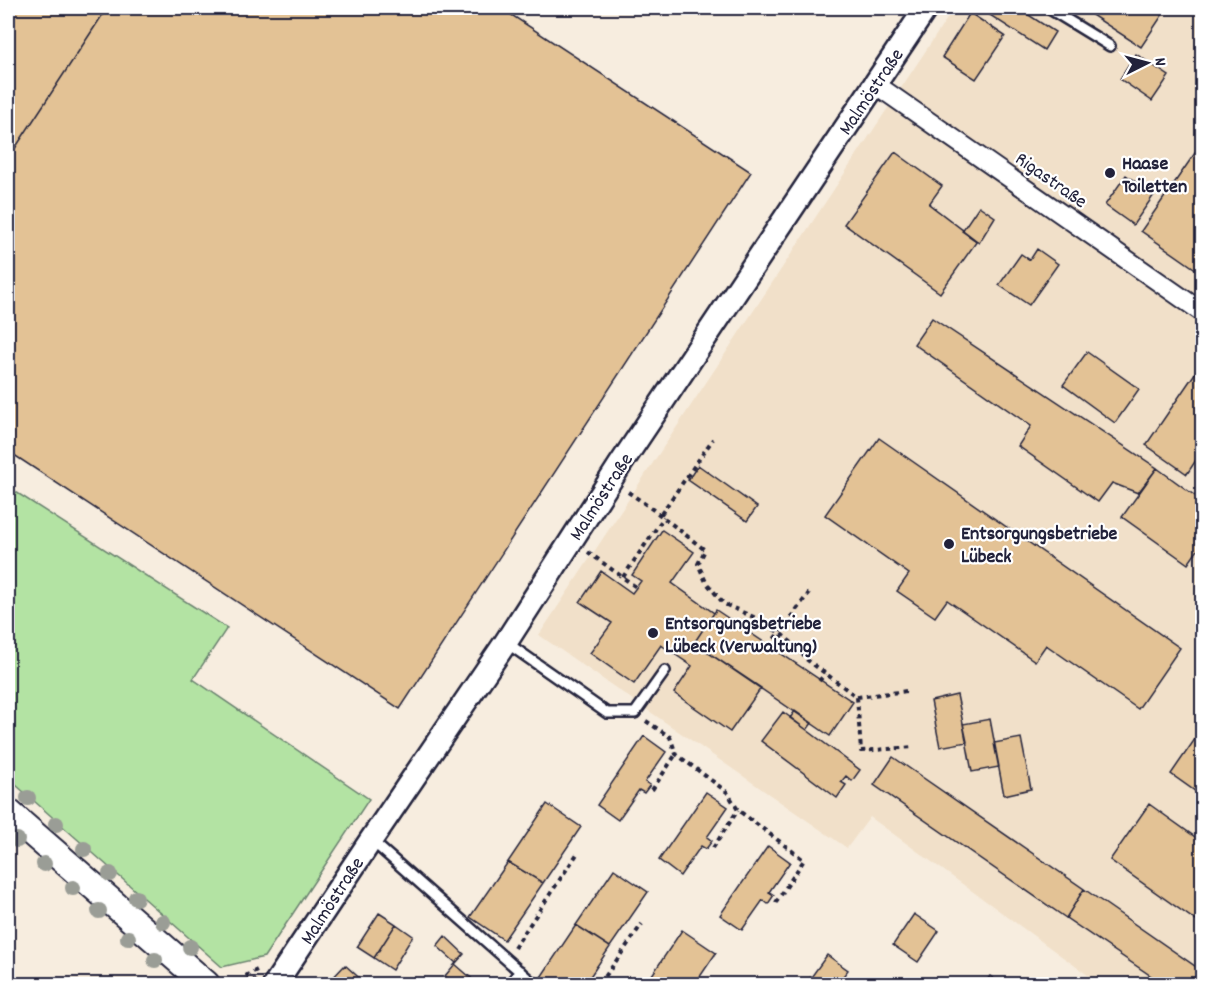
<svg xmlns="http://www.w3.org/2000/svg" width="1210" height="992" font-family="Dekko,sans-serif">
  <rect width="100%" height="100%" fill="#f7eddf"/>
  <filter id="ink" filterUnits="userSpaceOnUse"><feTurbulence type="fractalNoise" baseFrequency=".0167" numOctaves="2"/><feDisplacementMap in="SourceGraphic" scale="12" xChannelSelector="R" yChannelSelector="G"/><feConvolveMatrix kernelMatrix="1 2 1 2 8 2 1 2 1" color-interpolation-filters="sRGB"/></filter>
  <g filter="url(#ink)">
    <!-- built -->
    <path fill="#f1e0c9" d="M954,8H1202V984H1100L870,817L847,848L539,635Z"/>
    <!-- green -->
    <path fill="#b3e3a3" stroke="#6a826f" stroke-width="1.5" d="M8,487L227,628L193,679L369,799L264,957L222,967L8,778Z"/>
    <!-- building -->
    <path fill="#e3c295" stroke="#22223b" stroke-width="1.5" d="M8,8H107L8,159Z
      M107,8H501L751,172L400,709L8,451V159Z
      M979,8H1018L1055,32L1044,50Z
      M1081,8H1167L1141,47Z
      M970,13L1005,36L976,79L942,57Z
      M1136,54L1169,76L1152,101L1120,79Z
      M1202,143V263L1197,270L1141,231Z
      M895,152L942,186L929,204L977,241L940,293L844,224Z
      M1126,175L1154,195L1133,225L1105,205Z
      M979,206L995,217L979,243L962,231Z
      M1037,249L1058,264L1029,305L999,285L1021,254L1030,260Z
      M932,318L1157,468L1138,493L1112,483L1098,502L1018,446L1031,426L914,344Z
      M1087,352L1139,389L1115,423L1063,385Z
      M1200,366L1202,368V451L1187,474L1146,445Z
      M879,438L1180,648L1138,709L1046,645L1035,661L947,600L935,617L897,591L909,574L825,515Z
      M698,465L757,507L747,521L688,480Z
      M1157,468L1202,501V544L1188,564L1122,517Z
      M662,530L694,552L672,583L714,613L694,643L761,688L730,732L674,693L692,666L661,645L634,684L590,653L612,623L580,602L601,571L632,593L641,581L632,575Z
      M716,610L853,702L830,736L694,643Z
      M957,695L967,742L940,747L931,701Z
      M795,711L812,723L807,730L790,718Z
      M783,712L860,770L852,781L846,776L841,782L846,785L837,798L761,741Z
      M990,719L999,767L972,772L963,724Z
      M1202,729V796L1171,774Z
      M644,736L666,752L645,782L650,785L644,793L639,790L618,820L597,805Z
      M1021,738L1031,789L1004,795L994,743Z
      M893,757L1084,889L1066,918L874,785Z
      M706,792L728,807L707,837L712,841L706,849L701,846L680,876L659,860Z
      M547,804L581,827L543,883L508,862Z
      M1149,804L1202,842V925L1110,860Z
      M768,846L790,862L769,892L774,895L768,904L763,900L742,930L720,915Z
      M508,862L543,883L504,940L470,917Z
      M614,869L648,892L610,947L576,925Z
      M1084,889L1202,971V984H1163L1066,918Z
      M379,913L396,924L374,958L357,947Z
      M914,914L939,931L918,962L893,945Z
      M396,924L413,936L392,970L374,958Z
      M576,925L610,947L585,984H540L537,983Z
      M682,930L716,953L695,984H646Z
      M445,936L464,954L456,963L437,946Z
      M827,955L848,970L837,984H815L809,980Z
      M455,964L478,984H455L445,976Z
      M345,965L366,984H327Z
      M990,976L1001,984H984Z"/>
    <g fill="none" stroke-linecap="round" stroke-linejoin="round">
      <!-- service casing -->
      <g stroke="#22223b" stroke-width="14">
        <path id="service" d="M1048,8L1110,46
          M507,643L607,713H635L665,671
          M371,840L534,984
          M510,984L520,971"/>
      </g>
      <!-- minor casing -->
      <g stroke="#22223b" stroke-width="22">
        <path id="minor" d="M875,84L1202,312"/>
      </g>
      <!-- tertiary casing -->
      <g stroke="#22223b" stroke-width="27">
        <path id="tertiary" d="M275,984L371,840L506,642L620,465L926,8"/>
      </g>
      <!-- secondary casing -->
      <g stroke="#22223b" stroke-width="30">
        <path id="secondary" d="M8,812L206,984"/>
      </g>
      <!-- path -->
      <path stroke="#22223b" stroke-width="4" stroke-dasharray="4.5 4.5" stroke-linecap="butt" d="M628,492C655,510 679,530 705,550L698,564L706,582L724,604L758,619L780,633L798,648L806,659L857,697L907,691
        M661,514L713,439
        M588,552L636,587
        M623,577L664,517
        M769,646L809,593
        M819,681L825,674
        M857,697L861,751L914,747
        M646,721L670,737L676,754L727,792L738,810L804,860L775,904
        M652,790L676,754
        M713,848L738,810
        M514,948L577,854
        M256,982L247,975L259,969
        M600,984L642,924"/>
      <!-- service -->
      <use href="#service" stroke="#fff" stroke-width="9"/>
      <!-- minor -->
      <use href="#minor" stroke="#fff" stroke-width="18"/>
      <!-- tertiary -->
      <use href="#tertiary" stroke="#fff" stroke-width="22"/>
      <!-- secondary -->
      <use href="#secondary" stroke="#fff" stroke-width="26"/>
    </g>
    <!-- trees -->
    <g fill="#9a9d96">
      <circle cx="28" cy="798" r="8"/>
      <circle cx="56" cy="824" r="8"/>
      <circle cx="17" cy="840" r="8"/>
      <circle cx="84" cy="849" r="8"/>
      <circle cx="44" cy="864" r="8"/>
      <circle cx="110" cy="874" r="8"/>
      <circle cx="73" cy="888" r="8"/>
      <circle cx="136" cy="898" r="8"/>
      <circle cx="99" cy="911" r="8"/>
      <circle cx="163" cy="922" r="8"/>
      <circle cx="128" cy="938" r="8"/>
      <circle cx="190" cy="947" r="8"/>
      <circle cx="155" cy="960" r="8"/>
    </g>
  </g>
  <!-- markers -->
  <g fill="#22223b" stroke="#fff" stroke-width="2">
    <circle cx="1110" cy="173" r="6"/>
    <circle cx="949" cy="544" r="6"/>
    <circle cx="653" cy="633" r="6"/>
  </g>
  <g text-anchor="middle" stroke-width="4.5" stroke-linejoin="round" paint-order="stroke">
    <!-- street labels -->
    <g font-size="20" fill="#22223b" stroke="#fff">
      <text transform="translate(870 91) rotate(-56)" y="7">Malmöstraße</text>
      <text transform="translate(1052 179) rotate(35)" y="7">Rigastraße</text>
      <text transform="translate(600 496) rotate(-57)" y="7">Malmöstraße</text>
      <text transform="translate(331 900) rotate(-57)" y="7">Malmöstraße</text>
    </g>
    <!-- poi labels -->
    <g font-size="20" font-weight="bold" fill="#22223b" stroke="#fff" text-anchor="start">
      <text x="1122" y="169">Haase<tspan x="1122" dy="23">Toiletten</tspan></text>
      <text x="961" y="539">Entsorgungsbetriebe<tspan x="961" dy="23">Lübeck</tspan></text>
      <text x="665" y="629">Entsorgungsbetriebe<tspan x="665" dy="23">Lübeck (Verwaltung)</tspan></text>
    </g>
  </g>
  <!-- margin -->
  <rect width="1210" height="992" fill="none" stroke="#fff" stroke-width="30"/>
  <rect x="15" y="15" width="1180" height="962" fill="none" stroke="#22223b" stroke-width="2" filter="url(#ink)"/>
  <!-- north arrow -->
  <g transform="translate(1147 63) rotate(84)" stroke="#ffffff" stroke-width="4.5" paint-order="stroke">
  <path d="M0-4.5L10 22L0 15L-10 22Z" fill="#22223b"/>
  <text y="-9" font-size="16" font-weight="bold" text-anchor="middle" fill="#22223b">N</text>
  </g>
</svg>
